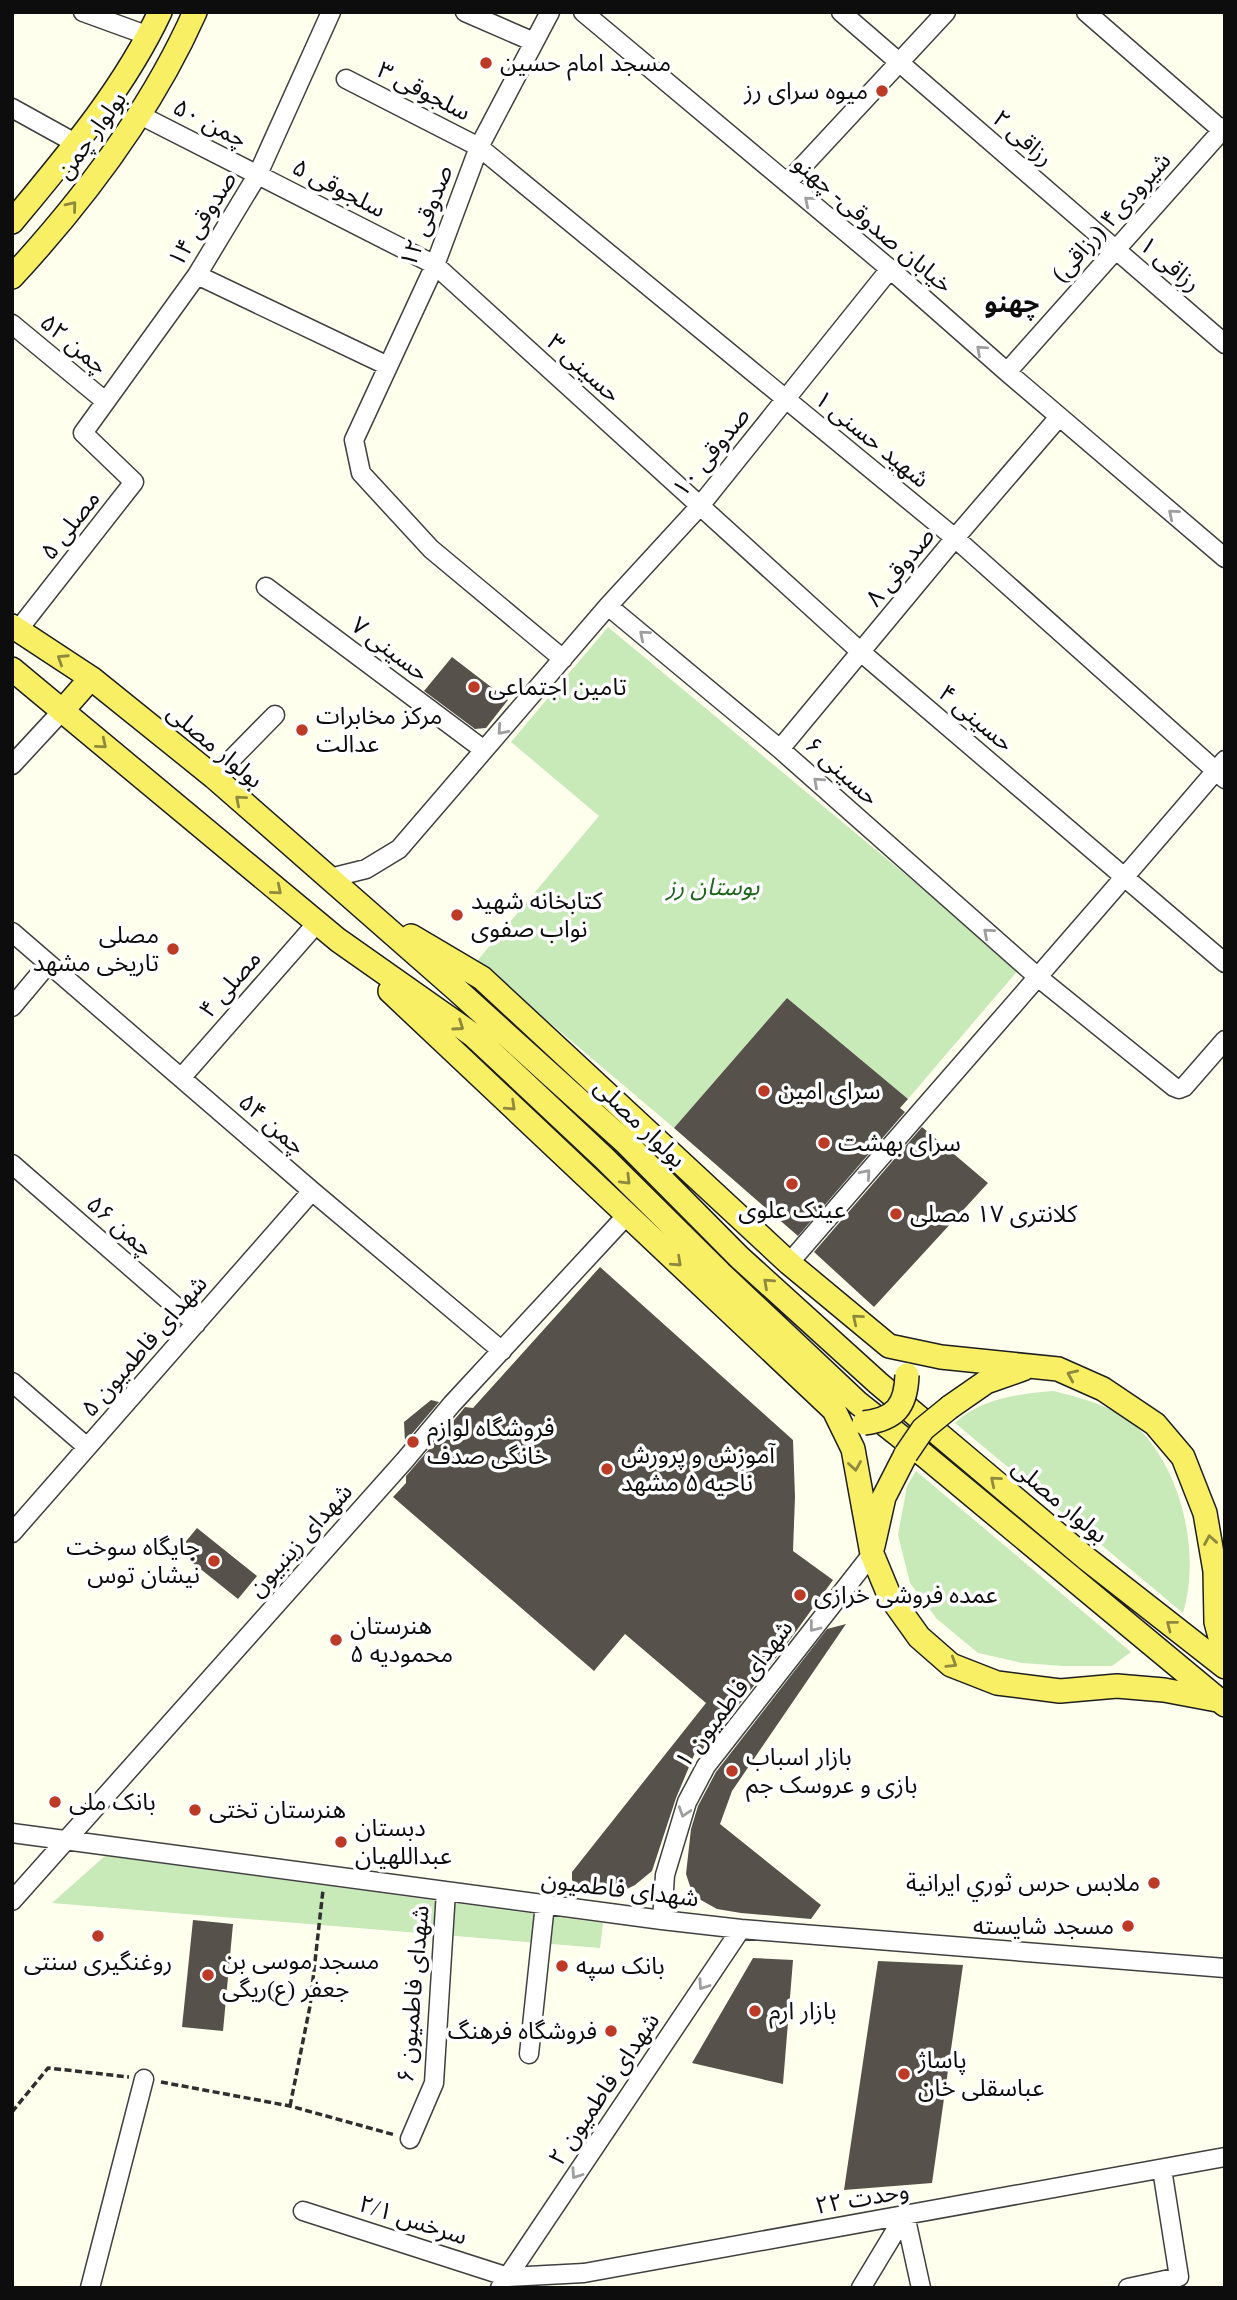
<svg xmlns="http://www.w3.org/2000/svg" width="1237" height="2300" font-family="'Times New Roman','Noto Sans Arabic',serif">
  <rect width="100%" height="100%" fill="#ffe"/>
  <!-- green -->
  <path fill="#c8e9b8" d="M608,627L1019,969L908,1099L787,998L674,1128L477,961L599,816L511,742Z
    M1053,1391C1082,1398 1114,1406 1137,1427C1182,1470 1201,1554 1183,1613L955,1423C982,1398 1018,1394 1053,1391Z
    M916,1471L1131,1652L1112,1666H1064L1022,1663L978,1653L937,1619L910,1583L898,1535L907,1486Z
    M105,1856L603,1923L600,1948L52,1903Z"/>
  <!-- building -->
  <path fill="#56514a" d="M452,657L508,700L486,728L475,729L424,691Z
    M787,998L908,1099L900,1108L905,1112L798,1236L674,1128Z
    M922,1127L988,1183L874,1307L814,1252Z
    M600,1267L793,1440L795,1497L793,1551L833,1580L789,1641L701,1753L702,1749L697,1748L676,1798L652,1871L635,1885L627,1889L575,1884L572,1880V1872L706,1703L625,1634L594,1671L393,1497L406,1483V1476L461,1412L465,1407L473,1408Z
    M431,1400L439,1402L405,1442L404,1422Z
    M197,1528L257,1576L238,1599L178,1551Z
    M846,1624L732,1791L720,1824L821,1905L811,1919L741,1913L717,1909L699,1899L691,1889L686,1874L691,1829L698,1806L716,1772L827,1629Z
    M193,1920L233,1924L223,2031L182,2027Z
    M753,1958L793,1960L783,2084L692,2063Z
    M878,1961L963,1965L932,2183L844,2190Z"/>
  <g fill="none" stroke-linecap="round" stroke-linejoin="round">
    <!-- minor casing -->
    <g stroke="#404040" stroke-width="21">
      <path id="minor" d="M83,12L149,36
        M465,12L534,42
        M550,12L479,147L435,265L354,440L361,473L431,549L563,659
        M583,12L890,269L1007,372L1225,558
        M841,12L1225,344
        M1086,12L1225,133
        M346,79L479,147L955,538L1225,779
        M12,108L77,144
        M140,115L435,265L862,653L1225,963
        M787,183L946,12
        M197,275L388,366
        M12,324L105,401
        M1007,372L1225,127
        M266,587L484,750
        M608,606L780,749L1039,978L1174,1087L1179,1089L1184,1087L1225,1040
        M18,630L134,482L83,433L197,275L258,174L331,12
        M780,749L955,538L1059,417
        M12,765L62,711
        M214,777L275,715
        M330,878L366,869L399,849L608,606L699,507L890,269
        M12,932L312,1191L502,1351
        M12,1007L48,964
        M181,1078L317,923
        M12,1164L196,1324
        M789,1263C934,1095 1081,929 1225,760
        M12,1382L87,1447
        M12,1533L312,1191
        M12,1833L662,1920L741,1929L1225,1968
        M12,1901L405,1460L452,1404L627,1215
        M662,1920L665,1875L687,1802L706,1766L872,1554
        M529,2054L545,1904
        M410,2139L434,2083L446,1891
        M303,2211L508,2277L584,2273L1225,2157
        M905,2215L921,2288
        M90,2288L144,2079
        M500,2288L741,1929
        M861,2288L905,2215
        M1128,2288L1179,2277L1162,2169"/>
    </g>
    <!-- major casing -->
    <g stroke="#1e1e1e" stroke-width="26">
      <path id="major" d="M12,222C66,157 124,89 160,12
        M12,277C85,198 151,111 195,12
        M12,626L91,678L214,777L457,990L625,1142L739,1257L878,1383L1087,1559L1225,1667
        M12,669L338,940L473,1035L604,1158L720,1273L858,1403L925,1456L1225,1705
        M62,711L91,678
        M411,936L482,978L789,1263L889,1346L941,1357L1058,1369L1103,1389L1155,1424L1183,1457L1205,1513L1215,1571L1216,1622L1225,1656
        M390,991L834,1410L853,1449L872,1554L889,1595L919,1637L951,1665L997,1683L1060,1691L1117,1686L1164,1690L1217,1700
        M950,1407L986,1382L1023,1369
        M873,1546L884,1497L906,1454"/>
    </g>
    <!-- path -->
    <path stroke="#2f2f2f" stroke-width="3.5" stroke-dasharray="7 3.5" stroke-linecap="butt" d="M161,2082L290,2106L395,2135
      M290,2106L310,2006L323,1890
      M12,2112L48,2068L129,2077"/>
    <!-- minor -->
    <use href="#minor" stroke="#fff" stroke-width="18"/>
    <!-- major -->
    <use href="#major" stroke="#f8ef65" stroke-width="23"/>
    <!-- major-bridge casing -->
    <g stroke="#1e1e1e" stroke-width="26" stroke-linecap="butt">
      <path id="major-bridge" d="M864,1423C895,1419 906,1407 907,1375
        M906,1454L923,1429L950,1407"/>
    </g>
    <!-- major-bridge -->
    <use href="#major-bridge" stroke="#f8ef65" stroke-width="23"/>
  </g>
  <!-- one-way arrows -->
  <defs><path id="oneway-chevron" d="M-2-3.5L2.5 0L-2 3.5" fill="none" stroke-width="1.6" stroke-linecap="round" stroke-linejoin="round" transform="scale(1.75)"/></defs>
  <g stroke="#9e9e9e">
    <use href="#oneway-chevron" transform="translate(809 201) rotate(-140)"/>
    <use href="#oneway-chevron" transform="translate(981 350) rotate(-138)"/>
    <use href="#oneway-chevron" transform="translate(1173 514) rotate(-140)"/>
    <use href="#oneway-chevron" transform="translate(644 635) rotate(-140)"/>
    <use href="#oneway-chevron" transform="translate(502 730) rotate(131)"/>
    <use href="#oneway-chevron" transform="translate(818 782) rotate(-138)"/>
    <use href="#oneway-chevron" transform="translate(988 933) rotate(-139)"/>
    <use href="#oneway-chevron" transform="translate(866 1174) rotate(-49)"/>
    <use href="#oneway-chevron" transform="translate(814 1627) rotate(128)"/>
    <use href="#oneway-chevron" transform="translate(684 1812) rotate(108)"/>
    <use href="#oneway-chevron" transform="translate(703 1985) rotate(124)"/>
    <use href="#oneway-chevron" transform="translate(576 2174) rotate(124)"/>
  </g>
  <g stroke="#8e893d">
    <use href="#oneway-chevron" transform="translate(72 206) rotate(-51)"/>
    <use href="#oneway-chevron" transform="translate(62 659) rotate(-147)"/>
    <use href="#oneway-chevron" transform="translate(102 744) rotate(40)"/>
    <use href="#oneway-chevron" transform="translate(240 800) rotate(-139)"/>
    <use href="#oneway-chevron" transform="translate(277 890) rotate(40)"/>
    <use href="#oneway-chevron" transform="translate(459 1026) rotate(35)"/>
    <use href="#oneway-chevron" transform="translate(511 1106) rotate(43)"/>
    <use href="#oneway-chevron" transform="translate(626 1180) rotate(45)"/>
    <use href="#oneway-chevron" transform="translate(677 1262) rotate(43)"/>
    <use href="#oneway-chevron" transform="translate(768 1283) rotate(-138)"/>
    <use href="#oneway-chevron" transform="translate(857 1319) rotate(-140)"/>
    <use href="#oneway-chevron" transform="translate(1072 1375) rotate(-156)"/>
    <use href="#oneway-chevron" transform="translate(855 1466) rotate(81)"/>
    <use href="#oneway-chevron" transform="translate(995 1481) rotate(-140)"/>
    <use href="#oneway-chevron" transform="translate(1210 1540) rotate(-100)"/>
    <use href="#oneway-chevron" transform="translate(1171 1625) rotate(-142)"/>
    <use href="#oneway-chevron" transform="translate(952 1663) rotate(32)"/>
  </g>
  <!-- markers -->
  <g fill="#bd3a26" stroke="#fff" stroke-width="2.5">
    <circle cx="486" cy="63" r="7"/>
    <circle cx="882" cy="91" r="7"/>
    <circle cx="474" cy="687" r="7"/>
    <circle cx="302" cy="730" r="7"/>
    <circle cx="457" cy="915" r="7"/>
    <circle cx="173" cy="949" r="7"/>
    <circle cx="764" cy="1091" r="7"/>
    <circle cx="824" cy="1143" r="7"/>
    <circle cx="792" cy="1184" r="7"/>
    <circle cx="896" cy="1214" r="7"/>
    <circle cx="413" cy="1442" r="7"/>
    <circle cx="607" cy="1469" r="7"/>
    <circle cx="214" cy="1561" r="7"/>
    <circle cx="800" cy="1595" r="7"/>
    <circle cx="336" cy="1640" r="7"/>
    <circle cx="732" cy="1771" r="7"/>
    <circle cx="55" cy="1802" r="7"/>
    <circle cx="195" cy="1810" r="7"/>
    <circle cx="341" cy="1842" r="7"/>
    <circle cx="1154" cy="1883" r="7"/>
    <circle cx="1128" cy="1926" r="7"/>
    <circle cx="98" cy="1936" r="7"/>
    <circle cx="562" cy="1966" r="7"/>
    <circle cx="208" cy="1975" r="7"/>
    <circle cx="755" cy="2011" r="7"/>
    <circle cx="611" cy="2031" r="7"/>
    <circle cx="904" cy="2074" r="7"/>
  </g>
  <g text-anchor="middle" stroke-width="7" stroke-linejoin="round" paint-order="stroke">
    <!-- poi labels -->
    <g font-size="24" fill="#0d0d0d" stroke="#fff" text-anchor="start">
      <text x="500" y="71">مسجد امام حسین</text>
      <text x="868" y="99" text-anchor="end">میوه سرای رز</text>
      <text x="488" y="695">تامین اجتماعی</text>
      <text x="316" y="724">مرکز مخابرات<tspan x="316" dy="28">عدالت</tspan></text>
      <text x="471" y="909">کتابخانه شهید<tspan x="471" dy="28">نواب صفوی</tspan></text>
      <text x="159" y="943" text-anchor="end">مصلی<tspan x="159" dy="28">تاریخی مشهد</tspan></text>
      <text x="778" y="1099">سرای امین</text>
      <text x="838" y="1151">سرای بهشت</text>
      <text x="792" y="1218" text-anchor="middle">عینک علوی</text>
      <text x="910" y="1222">کلانتری ۱۷ مصلی</text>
      <text x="427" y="1436">فروشگاه لوازم<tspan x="427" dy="28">خانگی صدف</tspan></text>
      <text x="621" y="1463">آموزش و پرورش<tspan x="621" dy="28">ناحیه ۵ مشهد</tspan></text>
      <text x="200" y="1555" text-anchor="end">جایگاه سوخت<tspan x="200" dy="28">نیشان توس</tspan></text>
      <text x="814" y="1603">عمده فروشی خرازی</text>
      <text x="350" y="1634">هنرستان<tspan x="350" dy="28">محمودیه ۵</tspan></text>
      <text x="746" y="1765">بازار اسباب<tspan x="746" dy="28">بازی و عروسک جم</tspan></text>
      <text x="69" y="1810">بانک ملی</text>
      <text x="209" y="1818">هنرستان تختی</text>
      <text x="355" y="1836">دبستان<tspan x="355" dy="28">عبداللهیان</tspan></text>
      <text x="1140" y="1891" text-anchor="end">ملابس حرس ثوري ايرانية</text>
      <text x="1114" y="1934" text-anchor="end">مسجد شایسته</text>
      <text x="222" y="1969">مسجد موسی بن<tspan x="222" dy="28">جعفر (ع)ریگی</tspan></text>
      <text x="98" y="1970" text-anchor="middle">روغنگیری سنتی</text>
      <text x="576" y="1974">بانک سپه</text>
      <text x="769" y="2019">بازار ارم</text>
      <text x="597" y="2039" text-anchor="end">فروشگاه فرهنگ</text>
      <text x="918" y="2068">پاساژ<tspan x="918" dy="28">عباسقلی خان</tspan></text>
    </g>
    <!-- street labels -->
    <g font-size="24" fill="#0d0d0d" stroke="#fff">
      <text transform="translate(424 91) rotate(27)" y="8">سلجوقی ۳</text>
      <text transform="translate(210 123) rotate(27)" y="8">چمن ۵۰</text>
      <text transform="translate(91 135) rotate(-54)" y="8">بولوار چمن</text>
      <text transform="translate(1023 138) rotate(41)" y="8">رزاقی ۲</text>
      <text transform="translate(339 188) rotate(27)" y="8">سلجوقی ۵</text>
      <text transform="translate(426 216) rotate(-69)" y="8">صدوقی ۱۲</text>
      <text transform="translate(1111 217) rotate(-48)" y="8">شیرودی۴ (رزاقی)</text>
      <text transform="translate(202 219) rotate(-58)" y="8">صدوقی ۱۴</text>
      <text transform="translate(873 224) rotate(40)" y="8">خیابان صدوقی- چهنو</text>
      <text transform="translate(1170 264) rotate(40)" y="8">رزاقی ۱</text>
      <text transform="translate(74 344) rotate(40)" y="8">چمن ۵۲</text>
      <text transform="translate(584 368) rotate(42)" y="8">حسینی ۳</text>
      <text transform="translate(872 439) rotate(39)" y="8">شهید حسنی ۱</text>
      <text transform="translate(711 452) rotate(-51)" y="8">صدوقی ۱۰</text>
      <text transform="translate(70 525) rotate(-52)" y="8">مصلی ۵</text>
      <text transform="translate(900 567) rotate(-51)" y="8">صدوقی ۸</text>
      <text transform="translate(390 649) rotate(37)" y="8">حسینی ۷</text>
      <text transform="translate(976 718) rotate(40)" y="8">حسینی ۴</text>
      <text transform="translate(215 746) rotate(40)" y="8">بولوار مصلی</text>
      <text transform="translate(842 771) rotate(42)" y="8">حسینی ۶</text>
      <text transform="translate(230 984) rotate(-49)" y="8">مصلی ۴</text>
      <text transform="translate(640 1123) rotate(44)" y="8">بولوار مصلی</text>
      <text transform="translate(272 1124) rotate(41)" y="8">چمن ۵۴</text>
      <text transform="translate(120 1226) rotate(41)" y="8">چمن ۵۶</text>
      <text transform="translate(144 1346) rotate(-49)" y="8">شهدای فاطمیون ۵</text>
      <text transform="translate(1060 1501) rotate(40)" y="8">بولوار مصلی</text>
      <text transform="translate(300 1540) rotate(-48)" y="8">شهدای زینبیون</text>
      <text transform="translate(734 1694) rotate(-53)" y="8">شهدای فاطمیون ۱</text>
      <text transform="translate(620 1889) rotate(7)" y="8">شهدای فاطمیون</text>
      <text transform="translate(413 1994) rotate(-85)" y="8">شهدای فاطمیون ۶</text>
      <text transform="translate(604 2089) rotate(-56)" y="8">شهدای فاطمیون ۲</text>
      <text transform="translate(862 2198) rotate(-10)" y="8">وحدت ۲۲</text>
      <text transform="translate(413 2220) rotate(18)" y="8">سرخس ۲/۱</text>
    </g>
    <!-- park labels -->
    <g font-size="24" font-style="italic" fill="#20651e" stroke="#fff">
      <text x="713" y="895">بوستان رز</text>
    </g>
    <!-- neighbourhood labels -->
    <g font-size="26" font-weight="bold" fill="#0d0d0d" stroke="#fff">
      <text x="1012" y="312">چهنو</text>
    </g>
  </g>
  <!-- border -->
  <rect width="1237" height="2300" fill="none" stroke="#0d0d0d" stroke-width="28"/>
</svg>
